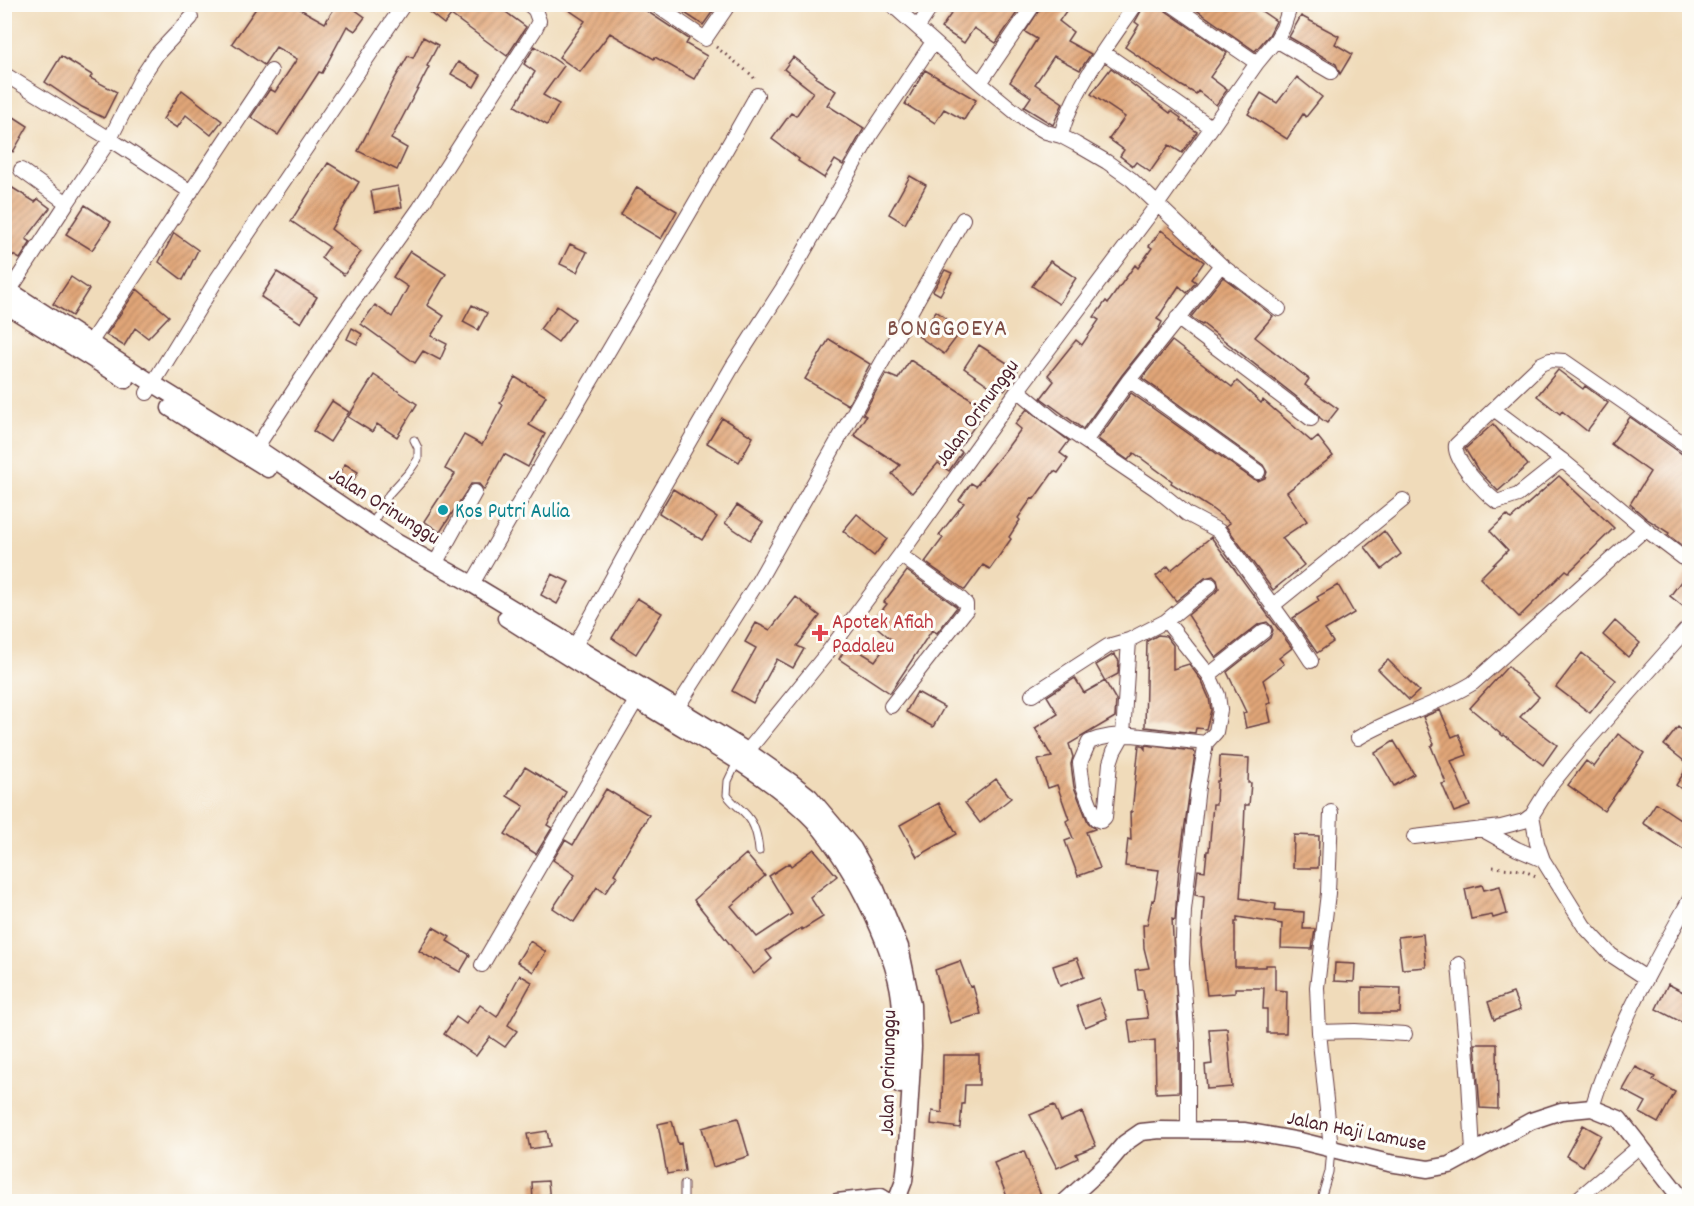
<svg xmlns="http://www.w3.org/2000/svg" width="1694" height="1206" font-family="Dekko,sans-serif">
  <defs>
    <pattern id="building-hatch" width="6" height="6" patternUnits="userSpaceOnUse" patternTransform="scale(1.5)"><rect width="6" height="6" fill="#e1a678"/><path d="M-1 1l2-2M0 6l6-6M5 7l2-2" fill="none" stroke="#b88763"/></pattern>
  </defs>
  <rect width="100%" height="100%" fill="#fdfcf7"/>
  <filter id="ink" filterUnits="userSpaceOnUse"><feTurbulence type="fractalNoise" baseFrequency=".0167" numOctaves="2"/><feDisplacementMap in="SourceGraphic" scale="12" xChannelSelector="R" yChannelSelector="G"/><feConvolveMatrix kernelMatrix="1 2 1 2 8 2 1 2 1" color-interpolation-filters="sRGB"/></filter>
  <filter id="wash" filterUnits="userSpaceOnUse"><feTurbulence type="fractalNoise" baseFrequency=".008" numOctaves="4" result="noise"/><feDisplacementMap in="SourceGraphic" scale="24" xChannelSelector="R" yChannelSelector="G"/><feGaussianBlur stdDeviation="1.35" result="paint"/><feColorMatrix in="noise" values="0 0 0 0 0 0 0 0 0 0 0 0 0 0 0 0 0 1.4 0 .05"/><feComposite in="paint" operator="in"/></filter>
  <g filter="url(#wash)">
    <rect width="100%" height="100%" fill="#f0dbba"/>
    <g id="blocks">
      <!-- building -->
      <path fill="url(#building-hatch)" d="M259,4H304L300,9L325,23L337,4H347L365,17L355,31L347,26L322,73L319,72L278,135L251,117L270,89L275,92L297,59L276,47L264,65L232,43Z
        M435,4H495L526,27L507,56L451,15L444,24L429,12Z
        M560,4H636L689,39L686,44L707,56L694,79L655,57L654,59L610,33L580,72L559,57L585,21Z
        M671,4H718L703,25Z
        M942,4H1023L996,43L974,28L964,43L941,28L951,14L941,7Z
        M1043,4H1071L1059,21L1073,32L1067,41L1091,54L1080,70L1054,56L1035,84L1063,103L1053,125L1024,107L1031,97L1010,82L1037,39L1025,32Z
        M1145,4H1162L1166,11L1227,53L1210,77L1227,90L1216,105L1198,91L1196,94L1182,86L1125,47L1139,25L1135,22Z
        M1188,4H1251L1276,21L1269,35L1255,51Z
        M1301,16L1339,36L1335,44L1352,54L1340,74L1336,64L1289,37Z
        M423,37L438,45L427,66L429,67L391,139L407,148L397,170L358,151L394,80L408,56L413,58Z
        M535,46L564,66L543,95L559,104L547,125L515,106L535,72L524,64Z
        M61,56L92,75L90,78L117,92L104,118L82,107L45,82Z
        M793,57L817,76L816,78L836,91L827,105L864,128L843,165L835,160L824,178L798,161L799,159L772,139L791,113L796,116L813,92L784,69Z
        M458,62L481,75L474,87L451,74Z
        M1111,68L1170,113L1171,111L1181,118L1180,120L1197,132L1182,153L1169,145L1150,172L1136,162L1133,166L1120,156L1124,150L1109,139L1125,117L1091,94Z
        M925,70L976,100L964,120L944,109L935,123L905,104Z
        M1297,77L1322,97L1306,117L1303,114L1287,139L1248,114L1261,93L1277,103Z
        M182,90L222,121L211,135L186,115L177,128L163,119Z
        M14,117L28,126L13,152L4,145V132Z
        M328,163L359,182L331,229L361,252L344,275L321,258L329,247L291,221Z
        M910,176L926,185L905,224L889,214Z
        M398,186L402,207L375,212L371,191Z
        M11,187L35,202L38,199L50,208L26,239L31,242L20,259L4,250V236L10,227L4,223V198Z
        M637,187L677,211L661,239L621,215Z
        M85,205L111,222L92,250L66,234Z
        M1161,230L1204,262L1192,279L1196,282L1187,293L1179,286L1157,319L1162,322L1158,330L1122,375L1083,429L1041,398L1054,381L1048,375L1076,340L1082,345L1099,320L1094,317L1106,301L1108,303L1135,265L1138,268L1152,248L1149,246Z
        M174,233L198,250L183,280L159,262Z
        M570,244L587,252L577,272L560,264Z
        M410,251L446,274L427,305L444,316L431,336L447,344L440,360L423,351L415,363L361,324L375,305L392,317L408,287L393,277Z
        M1050,261L1076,278L1059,304L1032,286Z
        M945,270L952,273L940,295L933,291Z
        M277,272L317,297L301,323L261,297Z
        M71,277L89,289L72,316L53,304Z
        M1223,277L1273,316L1255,337L1309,379L1305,385L1338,409L1327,423L1320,418L1316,412L1203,324L1202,325L1191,317Z
        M137,289L169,316L148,338L135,328L124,346L106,335Z
        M472,305L487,313L478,330L463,322Z
        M557,306L575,319L558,342L540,329Z
        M936,311L962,330L944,354L918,336Z
        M352,328L362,334L357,344L347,339Z
        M829,339L870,364L848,405L805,379Z
        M1172,341L1232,387L1237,381L1261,403L1263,400L1312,442L1318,437L1333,456L1287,492L1307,521L1282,538L1304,565L1273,590L1226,526L1230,523L1212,509L1171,483L1172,481L1134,453L1128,460L1098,439L1131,393L1253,479L1258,481L1265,478L1267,472L1263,465L1142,378Z
        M979,345L1018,370L1005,390L1001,388L998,392L964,368Z
        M910,360L987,409L958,449L962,452L949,471L938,463L912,493L892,474L900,465L854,435L866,416L863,414L886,374L898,379Z
        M1558,370L1583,389L1585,386L1608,403L1587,431L1562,411L1560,414L1537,396Z
        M374,375L417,404L397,437L377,424L372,432L348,417Z
        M515,377L546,396L529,425L545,434L528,467L504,454L484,490L479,484H471L440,532L424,521L455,474L445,469L464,435L482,445L503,405L500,403Z
        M332,401L349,412L330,442L313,431Z
        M1027,409L1069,441L1060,453L1068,459L1058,473L1054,471L1034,499L1032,498L1018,518L1020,520L1009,537L1011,539L990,569L983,565L965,590L925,562L943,538L939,535L964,503L959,500L971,483L976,486L1007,448L1021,429L1015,424Z
        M1630,417L1689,459V551L1668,535L1669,533L1647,519L1630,504L1650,472L1611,444Z
        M722,418L753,437L739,462L707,443Z
        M1493,424L1528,465L1498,491L1478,470L1465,449Z
        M345,464L358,472L350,486L337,478Z
        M1559,476L1614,528L1569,572L1566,570L1519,617L1480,578L1508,550L1490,531L1507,515L1511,519Z
        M673,489L717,517L702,540L659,513Z
        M737,505L763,522L750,540L725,523Z
        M857,514L887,539L874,556L843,531Z
        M1384,531L1401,554L1382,569L1365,547Z
        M1211,537L1292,648L1279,658L1284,664L1263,680L1271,703L1267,704L1271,722L1246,728L1243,713L1246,712L1227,672L1270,638L1273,630L1271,626L1267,622L1259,624L1216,658L1188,615L1216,592L1219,588L1217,580L1213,576L1205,578L1176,601L1156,576L1168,566L1171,570Z
        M907,571L957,607L937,633L932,630L890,693L839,659L848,644L875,661L891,639L872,623L887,604L884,602Z
        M1688,572H1689V611L1670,596Z
        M552,574L569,582L557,604L541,595Z
        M1338,585L1354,613L1325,630L1333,642L1317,653L1293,618L1319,601L1317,597Z
        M796,597L820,616L797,646L804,649L793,668L777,659L753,703L732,691L756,648L745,642L756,623L770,630Z
        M637,598L662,613L636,654L612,638Z
        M1615,621L1640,643L1628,657L1603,635Z
        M1158,635L1166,636L1173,645V669L1189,664L1201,680L1209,698L1211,710L1206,729L1196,728L1195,733L1145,727L1147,641Z
        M1582,653L1616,680L1590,713L1556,687Z
        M1114,654L1119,661L1118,674L1105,681L1096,665Z
        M1388,660L1419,691L1409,700L1378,669Z
        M1508,666L1539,697L1520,717L1557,745L1543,765L1504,735L1503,736L1470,708Z
        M1075,678L1084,693L1105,681L1116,700L1115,717L1069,744L1073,757L1071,764L1074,787L1088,822L1095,829L1086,832L1100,868L1078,876L1065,841L1073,838L1066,821L1069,819L1057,785L1048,788L1038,760L1052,757L1035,728L1058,714L1047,696Z
        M917,692L944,707L933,727L906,712Z
        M1440,710L1452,737L1459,734L1467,755L1451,761L1470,806L1454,812L1442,784L1446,783L1431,746L1434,744L1423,717Z
        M1678,727L1689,736V794L1676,785L1689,765L1664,745Z
        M1618,734L1644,753L1604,811L1568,785L1586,761L1594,767Z
        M1394,741L1414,774L1394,786L1375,753Z
        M1139,745H1142L1145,749V745L1193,751L1195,753L1179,867L1175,920L1172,919L1179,1042V1092L1156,1093L1155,1040L1131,1043L1128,1020L1148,1018L1143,990H1138L1135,970L1149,968L1144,948L1143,925H1147L1152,900L1154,901L1159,870L1125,866L1128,839L1131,840L1130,812H1132Z
        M1220,756L1249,758L1248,783H1251L1249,805H1245L1244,830H1245L1240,898L1276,904L1275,910L1304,912L1303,929H1315L1312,949L1281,948L1282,924L1237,917V922H1235V967H1266V965H1275V990L1287,991L1286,1033H1267V1009H1263L1264,988H1235V993L1207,995L1201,943L1204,897L1195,895L1198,870L1205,871L1207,851H1209L1213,804H1216L1217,781H1219Z
        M525,767L566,792L547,825L552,828L536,854L505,834L524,806L507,796Z
        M996,779L1011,798L980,823L965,803Z
        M606,789L649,815L614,874L617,876L605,893L597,887L574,922L553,908L575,875L553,860L565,840L573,845Z
        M939,803L957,834L917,857L900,825Z
        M1656,803L1689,825V841L1684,850L1643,823Z
        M1294,835L1319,836L1318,868H1293Z
        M814,849L837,876L810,897L823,917L802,930L801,928L766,951L772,959L754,974L694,900L746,854L765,876L731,906L757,937L792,914L769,876L789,863L791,866Z
        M1482,885L1484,890L1500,886L1507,914L1493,918L1492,915L1471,919L1465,889Z
        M433,927L450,937L447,941L470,955L460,972L437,959L436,961L419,951Z
        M1423,934L1426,967L1402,969L1398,937Z
        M530,941L546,952L533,972L517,962Z
        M1077,958L1084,977L1060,986L1053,966Z
        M960,961L970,987L973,986L981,1014L950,1023L935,970Z
        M1335,963L1355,964L1354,982L1334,981Z
        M520,975L532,982L508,1025L517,1031L505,1047L490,1037L476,1056L444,1034L456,1017L466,1024L480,1005L497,1017Z
        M1668,984L1689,995V1026L1656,1009Z
        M1362,987L1401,988L1400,1013H1362Z
        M1513,993L1520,1010L1494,1020L1488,1002Z
        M1099,998L1107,1018L1085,1027L1077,1006Z
        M1227,1028L1232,1087L1207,1089L1205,1065L1212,1064L1209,1029Z
        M1475,1044H1497L1498,1109L1480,1108Z
        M943,1055H979V1085H965L964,1104H962L960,1128L931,1124L932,1111L942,1113Z
        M1636,1067L1655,1077L1653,1080L1675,1092L1658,1123L1640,1113L1646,1102L1623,1090Z
        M1054,1105L1061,1121L1082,1112L1096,1146L1076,1154L1078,1158L1057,1168L1030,1115Z
        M738,1118L749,1156L713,1167L702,1128Z
        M672,1121L678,1144L681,1143L685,1171L667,1174L658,1124Z
        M1583,1125L1601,1135L1583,1166L1566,1156Z
        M547,1131L550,1146L530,1149L527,1134Z
        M1024,1151L1041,1196L1027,1202H1009L994,1163Z
        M548,1181L550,1202H533L532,1182Z"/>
    </g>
  </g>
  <g filter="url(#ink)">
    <use href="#blocks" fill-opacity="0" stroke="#633b40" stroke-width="1.5"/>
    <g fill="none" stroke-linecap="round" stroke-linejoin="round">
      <!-- service casing -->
      <g stroke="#633b40" stroke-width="9">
        <path id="service" d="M372,525L389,494L409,472L418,459V448L414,440
          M737,762L728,781L727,795C733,804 742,809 748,817C756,826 758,839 759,851
          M684,1184V1202
          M1320,1202L1329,1172L1331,1149"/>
      </g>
      <!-- minor casing -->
      <g stroke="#633b40" stroke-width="16">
        <path id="minor" d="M654,4L705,39L729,4
          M891,4L980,83L1025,120L1046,132L1061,136L1076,144L1107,162L1131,179L1221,265
          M1171,4L1257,63
          M918,27L933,4
          M1276,40L1331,72
          M1103,52L1211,127
          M4,74L110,139L191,192
          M980,83L1034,4
          M1061,136C1071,92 1110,42 1136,4
          M67,203L110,139L141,78L157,54L191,18
          M10,290L67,203L21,170
          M1177,318L1311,419
          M90,343L271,71
          M1129,380L1258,472
          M1018,390L1055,421L1156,489L1187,514L1219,531L1296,638L1311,661
          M147,393L217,279L404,4
          M1495,410L1562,460L1645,529L1690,563
          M1086,440L1129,380L1221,265L1279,309
          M256,448L342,317L419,209L534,31L539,21L535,10L528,4
          M1562,460L1518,495L1497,502C1485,493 1453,460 1456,445L1541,364L1550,360L1564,361L1690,448
          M435,564L475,492
          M472,584C566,421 664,260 757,95
          M1272,606L1403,500
          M1166,621L1209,675L1218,695L1220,710L1216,732L1206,743L1198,787L1184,910L1182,964L1188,1042V1131
          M575,646L649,511L734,364L786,283L871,134L933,42
          M1209,675L1264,631
          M1032,695L1108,646L1129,640
          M891,706L966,610V604L960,598L900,555
          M677,708L759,580L963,219
          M1358,738C1395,716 1437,705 1473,683L1645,529
          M1206,743L1132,735C1116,735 1104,736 1089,742L1080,763L1083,786L1096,819L1101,821L1105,817L1110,763L1114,751L1123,735L1129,640L1166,621L1210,585
          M741,759L828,652L900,555L1018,390L1157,205L1257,63L1276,40L1283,28L1291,4
          M1532,815L1537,843L1543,860L1584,926L1611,955L1646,978
          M1481,829L1517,849L1543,860
          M1414,837L1501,827L1524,821L1532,815L1550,786L1581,748L1690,625
          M1459,964L1469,1081L1473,1152
          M482,965L641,692
          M1319,1032L1355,1031L1405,1034
          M1592,1108C1614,1033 1652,967 1690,899
          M1331,1149L1319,1032L1317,987L1328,893L1331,812
          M1574,1202L1641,1145"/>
      </g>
      <!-- tertiary casing -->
      <g stroke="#633b40" stroke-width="19">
        <path id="tertiary" d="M4,287L152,383L245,440L396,542L472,584L677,708L747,751L791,782L810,797L853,848L876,889L900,947L912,1005L913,1047L906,1163L904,1181L896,1202
          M4,304L126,380
          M170,408L268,469
          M506,618C555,649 603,680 653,710C705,742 762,771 807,814C844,848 895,948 900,998C903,1026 900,1056 900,1085
          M837,1202L881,1197L889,1202
          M1065,1202L1108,1163L1125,1143L1141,1132L1160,1130L1245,1131L1300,1141L1389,1163L1428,1169L1450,1165L1531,1121L1561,1111L1592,1108L1619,1119L1684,1202"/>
      </g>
      <!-- path -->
      <path stroke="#633b40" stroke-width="3" stroke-dasharray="1.5 4.5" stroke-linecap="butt" d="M716,47L753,76L756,82
        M1493,867L1522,870L1536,876"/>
      <!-- service -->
      <use href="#service" stroke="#fff" stroke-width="7"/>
      <!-- minor -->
      <use href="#minor" stroke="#fff" stroke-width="14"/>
      <!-- tertiary -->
      <use href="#tertiary" stroke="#fff" stroke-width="16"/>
    </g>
  </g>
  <!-- markers -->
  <circle fill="#0f9aa8" stroke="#fdfcf7" stroke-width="2" cx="443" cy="510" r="6"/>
  <path fill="#e0444e" stroke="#fdfcf7" stroke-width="2" d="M817 624h6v6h6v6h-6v6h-6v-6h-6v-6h6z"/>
  <g text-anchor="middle" stroke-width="6" stroke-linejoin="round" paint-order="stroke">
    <!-- street labels -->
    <g font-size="21" fill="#4a1f2b" stroke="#fdfcf7">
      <text transform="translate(976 412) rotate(-54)" y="7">Jalan Orinunggu</text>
      <text transform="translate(385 505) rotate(32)" y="7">Jalan Orinunggu</text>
      <text transform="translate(887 1073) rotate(-89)" y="7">Jalan Orinunggu</text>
      <text transform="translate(1357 1130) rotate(11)" y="7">Jalan Haji Lamuse</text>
    </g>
    <!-- culture labels -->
    <g font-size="21" fill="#0d838f" stroke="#fdfcf7" text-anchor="start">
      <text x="455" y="517">Kos Putri Aulia</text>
    </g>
    <!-- health labels -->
    <g font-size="21" fill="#be3a42" stroke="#fdfcf7" text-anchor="start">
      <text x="832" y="628">Apotek Afiah<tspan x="832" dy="24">Padaleu</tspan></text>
    </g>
    <!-- quarter labels -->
    <g font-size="24" letter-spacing="1.5" fill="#7f4e46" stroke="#fdfcf7">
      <text x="948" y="335">BONGGOEYA</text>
    </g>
  </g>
  <!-- margin -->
  <rect width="1694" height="1206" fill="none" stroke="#fdfcf7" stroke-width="24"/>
</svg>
